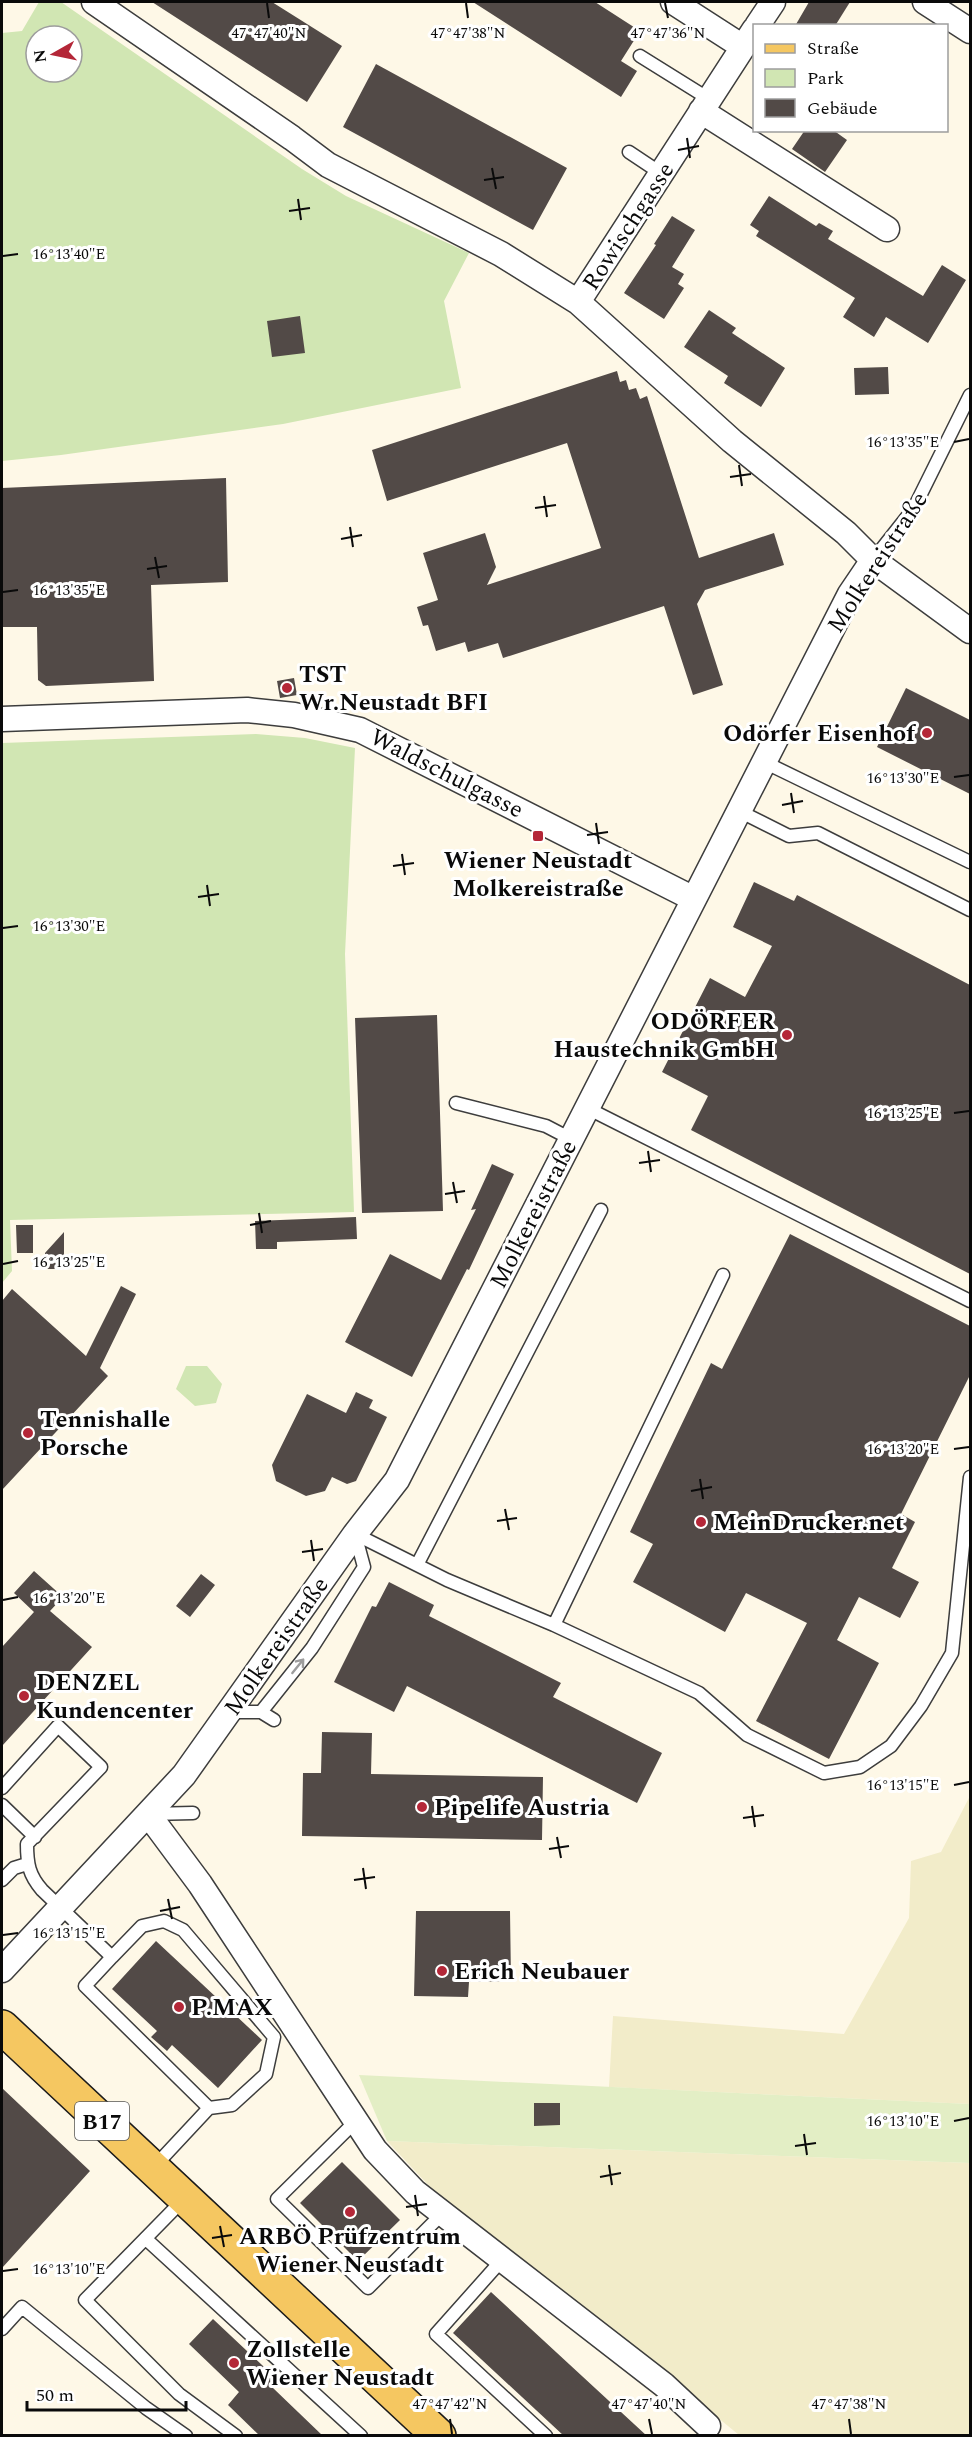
<svg xmlns="http://www.w3.org/2000/svg" width="972" height="2437" font-family="Spectral,serif">
  <rect width="100%" height="100%" fill="#fef8e7"/>
  <!-- farmland -->
  <path fill="#f2ecc9" d="M970,1796V2104L609,2087L613,2016L844,2034L909,1918L911,1861L941,1852Z
    M387,2141L970,2163V2435H739L672,2380L448,2206Z"/>
  <!-- green -->
  <path fill="#d1e6b3" fill-rule="evenodd" d="M39,2H61L302,169L346,196L469,253L444,301L461,388L283,424L61,455L2,461V33L22,31ZM36,36H72V72H36Z
    M256,734L305,738L355,748L345,954L354,1212L10,1220L12,1271L2,1283V743Z
    M186,1366H207L222,1384L216,1403L195,1406L176,1389Z"/>
  <!-- pitch -->
  <path fill="#e3eec5" d="M359,2075L970,2104V2163L387,2141Z"/>
  <!-- building -->
  <path fill="#524a47" d="M152,2H272L342,46L307,102Z
    M473,2H595L640,31L621,61L637,71L621,97Z
    M809,2H850L835,26H795Z
    M376,64L567,168L533,230L343,127Z
    M805,130H833L847,140L825,172L792,149Z
    M769,196L816,226L819,223L833,231L828,239L923,296L942,265L966,280L928,343L886,317L874,337L843,317L855,298L756,236L759,231L750,225Z
    M672,216L695,230L672,267L684,274L678,284L684,288L664,319L624,293L656,245L654,244Z
    M709,310L736,328L732,333L785,368L761,407L724,383L728,376L684,347Z
    M300,316L305,353L272,357L267,321Z
    M888,367L889,394L855,395L854,368Z
    M617,371L620,382L626,380L629,390L636,388L640,399L647,396L699,558L774,533L784,565L705,590L697,604L723,685L693,695L664,606L503,658L498,643L468,652L465,642L436,651L428,625L423,626L417,607L438,600L423,553L485,533L496,567L487,585L601,548L567,443L387,501L372,450Z
    M226,478L228,582L151,585L154,681L46,686L38,680L37,627H2V488Z
    M294,678L297,695L280,698L277,681Z
    M906,688L970,720V794L877,747Z
    M754,882L794,901L797,895L970,985V1274L691,1130L708,1096L662,1072L710,978L745,997L772,946L733,927Z
    M437,1015L443,1211L362,1213L355,1018Z
    M492,1164L514,1174L469,1270L467,1269L412,1377L345,1342L390,1254L441,1280L476,1209L471,1210Z
    M356,1217L357,1239L277,1242V1249H256L255,1221Z
    M16,1225H33V1253H17Z
    M64,1232V1269H45V1253Z
    M790,1234L970,1326V1375L901,1514L915,1522L892,1568L919,1582L900,1618L859,1597L837,1640L879,1663L829,1759L756,1721L807,1623L746,1593L725,1632L633,1582L653,1544L630,1532L711,1363L722,1369Z
    M121,1286L136,1294L100,1368L108,1376L2,1490V1301L12,1289L86,1356Z
    M356,1392L373,1400L369,1408L387,1417L356,1481L347,1484L332,1477L325,1491L306,1496L276,1481L272,1465L307,1394L346,1413Z
    M34,1571L63,1597L50,1611L92,1647L2,1746V1647L34,1612L14,1593Z
    M201,1574L215,1585L190,1617L176,1606Z
    M389,1582L434,1605L429,1616L561,1683L553,1697L662,1753L637,1803L407,1686L394,1712L334,1682L372,1606L376,1607Z
    M322,1732L372,1733L371,1774L543,1777L542,1840L302,1836L303,1773H321Z
    M416,1911H510L511,1981L469,1982L468,1997L414,1996Z
    M156,1941L262,2040L218,2088L172,2045L167,2051L151,2037L157,2031L112,1989Z
    M2,2088L90,2171L2,2268Z
    M534,2103H560V2125L534,2126Z
    M342,2162L400,2220L358,2261L300,2203Z
    M491,2292L647,2436H564L453,2333Z
    M213,2319L279,2381L273,2388L323,2436H260L228,2405L239,2392L189,2344Z"/>
  <g fill="none" stroke-linecap="round" stroke-linejoin="round">
    <!-- lane casing -->
    <g stroke="#3d3d3d" stroke-width="15">
      <path id="lane" d="M640,56L709,99
        M629,152L662,174
        M873,560L914,508L970,395
        M764,762L970,862
        M739,811L789,836L818,833L970,910
        M456,1103L546,1126L571,1139
        M587,1108L970,1301
        M355,1534L447,1580L554,1625L699,1693L747,1735L824,1773L860,1767L891,1746L921,1706L952,1653L970,1477
        M417,1565L601,1210
        M554,1625L723,1275
        M229,1712H261L274,1720
        M261,1712L312,1648L364,1567L355,1534
        M2,1788L58,1726L101,1767L27,1844C27,1864 29,1875 42,1890L112,1957L85,1986L209,2108L153,2168
        M2,1805L35,1837
        M149,1814L193,1813
        M2,1880L14,1868L27,1864
        M112,1957L142,1926L164,1921L183,1930L274,2037L266,2074L232,2105L209,2108
        M357,2120L277,2199L368,2288L442,2214
        M184,2199L85,2300L179,2394L236,2436
        M146,2239L361,2436
        M501,2261L436,2334L546,2436
        M2,2329L22,2307L146,2408L186,2436"/>
    </g>
    <!-- street casing -->
    <g stroke="#3d3d3d" stroke-width="27">
      <path id="street" d="M94,2L292,138L328,165L501,254L578,302L732,441L846,533L873,560L970,631
        M673,2L743,47
        M925,2L970,31
        M757,26L773,2
        M701,111L887,229
        M578,302L754,30
        M2,719L247,710L294,715L360,730L694,899
        M148,1814L200,1884L375,2150L415,2192L664,2385L708,2426
        M2,1970L184,1775L355,1534L397,1480L850,594L873,560"/>
    </g>
    <!-- primary casing -->
    <g stroke="#1b1b1b" stroke-width="36">
      <path id="primary" d="M2,2027L439,2436"/>
    </g>
    <!-- lane -->
    <use href="#lane" stroke="#fff" stroke-width="12"/>
    <!-- street -->
    <use href="#street" stroke="#fff" stroke-width="24"/>
    <!-- primary -->
    <use href="#primary" stroke="#f5c761" stroke-width="33"/>
  </g>
  <!-- one-way arrows -->
  <defs><path id="oneway-shaft" d="M-6 0H5M1.5-3L5.5 0L1.5 3" fill="none" stroke-width="1.6" stroke-linecap="round" stroke-linejoin="round" transform="scale(1.5)"/></defs>
  <use stroke="#9d9d9d" href="#oneway-shaft" transform="translate(298 1666) rotate(-51)"/>
  <!-- ticks -->
  <path fill="none" stroke="#0a0a0a" stroke-width="2" d="M267,3L269,18M466,3L468,18M665,3L668,18M687,138L690,158M678,150L699,146M492,168L496,189M484,180L504,177M298,199L301,220M289,211L310,208M3,256L18,254M954,442L969,439M739,465L742,486M730,477L751,474M544,496L547,517M535,508L556,505M350,527L353,547M341,539L362,535M155,557L159,578M147,569L167,566M3,592L18,590M954,777L969,775M791,793L794,813M782,805L803,801M596,823L599,844M587,835L608,832M402,854L405,875M393,866L414,863M207,885L210,906M198,897L219,894M3,928L18,926M954,1113L969,1111M648,1151L651,1172M639,1163L660,1160M453,1182L457,1203M445,1194L465,1191M259,1213L262,1233M250,1225L271,1221M3,1264L18,1261M954,1449L969,1447M700,1479L703,1499M691,1491L712,1487M505,1509L509,1530M497,1521L517,1518M311,1540L314,1561M302,1552L323,1549M3,1600L18,1597M954,1785L969,1782M752,1806L755,1827M743,1818L764,1815M557,1837L561,1858M549,1849L569,1846M363,1868L366,1889M354,1880L375,1877M168,1899L172,1919M160,1911L180,1907M3,1935L18,1933M954,2121L969,2118M804,2134L807,2155M795,2146L816,2143M609,2165L612,2185M600,2177L621,2173M415,2195L418,2216M406,2207L427,2204M220,2226L224,2247M212,2238L232,2235M3,2271L18,2269M450,2419L452,2434M649,2419L652,2434M849,2419L851,2434"/>
  <!-- markers -->
  <g fill="#b42738" stroke="#fff" stroke-width="2">
    <circle cx="287" cy="688" r="6"/>
    <circle cx="927" cy="733" r="6"/>
    <rect x="532" y="830" width="12" height="12" rx="3"/>
    <circle cx="787" cy="1035" r="6"/>
    <circle cx="28" cy="1433" r="6"/>
    <circle cx="701" cy="1522" r="6"/>
    <circle cx="24" cy="1696" r="6"/>
    <circle cx="422" cy="1807" r="6"/>
    <circle cx="442" cy="1971" r="6"/>
    <circle cx="179" cy="2007" r="6"/>
    <circle cx="350" cy="2212" r="6"/>
    <circle cx="234" cy="2363" r="6"/>
  </g>
  <g text-anchor="middle" stroke-width="6" stroke-linejoin="round" paint-order="stroke">
    <!-- shield labels -->
    <rect fill="#fff" stroke="#545454" stroke-width="1.5" x="75" y="2102" width="54" height="38" rx="4.5"/>
    <g font-size="22" font-weight="bold" fill="#0a0a0a">
      <text x="102" y="2129">B17</text>
    </g>
    <!-- street labels -->
    <g font-size="24" fill="#0a0a0a" stroke="#fff">
      <text transform="translate(628 226) rotate(-57)" y="8">Rowischgasse</text>
      <text transform="translate(877 562) rotate(-57)" y="8">Molkereistraße</text>
      <text transform="translate(447 773) rotate(27)" y="8">Waldschulgasse</text>
      <text transform="translate(533 1214) rotate(-63)" y="8">Molkereistraße</text>
      <text transform="translate(276 1646) rotate(-55)" y="8">Molkereistraße</text>
    </g>
    <!-- poi labels -->
    <g font-size="24" font-weight="bold" fill="#0a0a0a" stroke="#fff" text-anchor="start">
      <text x="299" y="682">TST<tspan x="299" dy="28">Wr.Neustadt BFI</tspan></text>
      <text x="915" y="741" text-anchor="end">Odörfer Eisenhof</text>
      <text x="538" y="868" text-anchor="middle">Wiener Neustadt<tspan x="538" dy="28">Molkereistraße</tspan></text>
      <text x="775" y="1029" text-anchor="end">ODÖRFER<tspan x="775" dy="28">Haustechnik GmbH</tspan></text>
      <text x="40" y="1427">Tennishalle<tspan x="40" dy="28">Porsche</tspan></text>
      <text x="713" y="1530">MeinDrucker.net</text>
      <text x="36" y="1690">DENZEL<tspan x="36" dy="28">Kundencenter</tspan></text>
      <text x="434" y="1815">Pipelife Austria</text>
      <text x="454" y="1979">Erich Neubauer</text>
      <text x="191" y="2015">P.MAX</text>
      <text x="350" y="2244" text-anchor="middle">ARBÖ Prüfzentrum<tspan x="350" dy="28">Wiener Neustadt</tspan></text>
      <text x="246" y="2357">Zollstelle<tspan x="246" dy="28">Wiener Neustadt</tspan></text>
    </g>
  </g>
  <g font-size="15" text-anchor="middle" fill="#0a0a0a" stroke="#fff" stroke-width="6" stroke-linejoin="round" paint-order="stroke">
    <text x="269" y="38">47°47'40"N</text>
    <text x="468" y="38">47°47'38"N</text>
    <text x="668" y="38">47°47'36"N</text>
    <text x="69" y="259">16°13'40"E</text>
    <text x="903" y="447">16°13'35"E</text>
    <text x="69" y="595">16°13'35"E</text>
    <text x="903" y="783">16°13'30"E</text>
    <text x="69" y="931">16°13'30"E</text>
    <text x="903" y="1118">16°13'25"E</text>
    <text x="69" y="1267">16°13'25"E</text>
    <text x="903" y="1454">16°13'20"E</text>
    <text x="69" y="1603">16°13'20"E</text>
    <text x="903" y="1790">16°13'15"E</text>
    <text x="69" y="1938">16°13'15"E</text>
    <text x="903" y="2126">16°13'10"E</text>
    <text x="69" y="2274">16°13'10"E</text>
    <text x="450" y="2409">47°47'42"N</text>
    <text x="649" y="2409">47°47'40"N</text>
    <text x="849" y="2409">47°47'38"N</text>
  </g>
  <!-- border -->
  <rect width="972" height="2437" fill="none" stroke="#0a0a0a" stroke-width="6"/>
  <!-- legend -->
  <rect x="753" y="24" width="195" height="108" fill="#ffffff" stroke="#9d9d9d" stroke-width="1.5"/>
  <rect x="765" y="44" width="30" height="9" fill="#f5c761" stroke="#9d9d9d" stroke-width="1.5"/>
  <text x="807" y="54" font-size="18" fill="#0a0a0a">Straße</text>
  <rect x="765" y="69" width="30" height="18" fill="#d1e6b3" stroke="#9d9d9d" stroke-width="1.5"/>
  <text x="807" y="84" font-size="18" fill="#0a0a0a">Park</text>
  <rect x="765" y="99" width="30" height="18" fill="#524a47" stroke="#9d9d9d" stroke-width="1.5"/>
  <text x="807" y="114" font-size="18" fill="#0a0a0a">Gebäude</text>
  <!-- north arrow -->
  <g transform="translate(54 54) rotate(261)"><circle r="28" fill="#ffffff" stroke="#9d9d9d" stroke-width="1.5"/>
  <path d="M0-4.5L10 22L0 15L-10 22Z" fill="#b42738"/>
  <text y="-9" font-size="16" font-weight="bold" text-anchor="middle" fill="#0a0a0a">N</text>
  </g>
  <!-- scale -->
  <path d="M27 2401v9h159v-9" fill="none" stroke="#0a0a0a" stroke-width="3"/>
  <text x="36" y="2401" font-size="18" fill="#0a0a0a" stroke="#ffffff" stroke-width="4.5" paint-order="stroke">50 m</text>
</svg>
